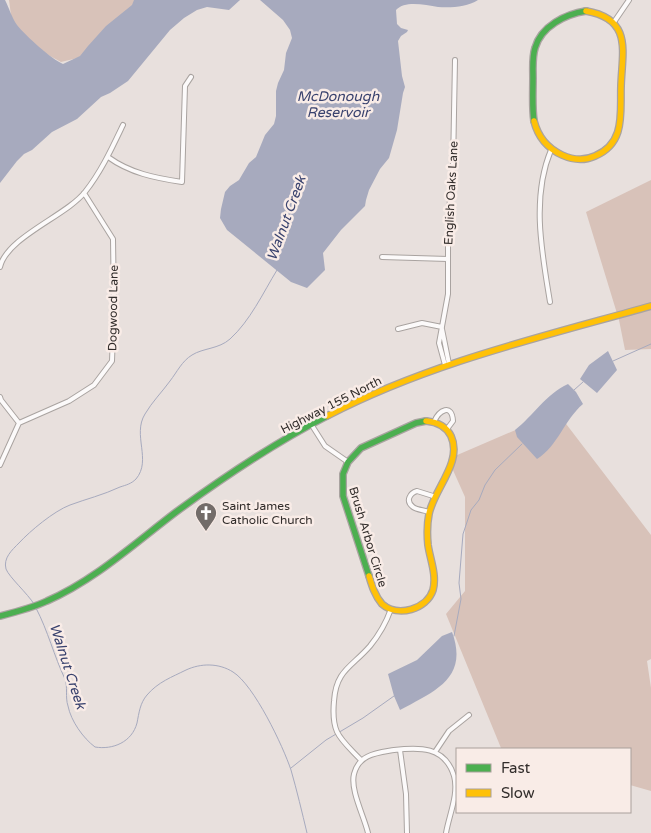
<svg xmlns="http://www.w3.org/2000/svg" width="651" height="833" font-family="'Varela Round',sans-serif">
  <rect width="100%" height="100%" fill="#e8e0dd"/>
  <!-- forest -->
  <path fill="#d8c2b9" d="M9,0H144L90,55L61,62L39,50L12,23Z
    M651,180V349L625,350L619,320L586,212Z
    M557,412L651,535V659L647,661L651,688V791L630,785V749H507L501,748L446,614L465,591V497L448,459Z"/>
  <!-- water -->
  <path fill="#a7aabe" d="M0,0H5C9,8 12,18 17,25C26,36 51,59 63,64L80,56L88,46L106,26L132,5L134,0H240L229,10L207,7L197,10L184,18L170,30L128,81L110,93L101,97L77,119L52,132L32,150L24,154L17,161L0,183Z
    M260,0H478C467,7 451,8 438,7C425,5 405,0 396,10L397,24L401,28L408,30L407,32L401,36L398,41L402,76L405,87L403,93L397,130L389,158L380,169L369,190L366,200L365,206L341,230L323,253L325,270L307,288L291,282L227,230L220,218L221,209L225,192L230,186L239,180L249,163L256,157L265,135L274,124L276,116V91L278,83L284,70L286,53L292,38L290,30L283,20Z
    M608,351L617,370L597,393L580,379L589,365Z
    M568,384L576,392L583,404C564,420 558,446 537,459L517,437L515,430C533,416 546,394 568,384Z
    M452,632C469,678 435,691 400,710L394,696L388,674L417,660L442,636Z"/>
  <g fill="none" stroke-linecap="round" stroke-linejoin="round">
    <!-- stream -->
    <path stroke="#a7aabe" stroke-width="1" d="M613,361L651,344
      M574,390L583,382
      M34,604C28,594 9,577 6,569C3,558 12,550 19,543C30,531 54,511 70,505C86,499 103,495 120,487C126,485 131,484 136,479C152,460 132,435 145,414C152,402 162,392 170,381C177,372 182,361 192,355C203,348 219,349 230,339C250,321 263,293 277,270
      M36,608C48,631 54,656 65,679C68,687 65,697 68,706C71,721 83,738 95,747C113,750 132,742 137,723C139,713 140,703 147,695C158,682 172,677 186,670C201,663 219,663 233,672C254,685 283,746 291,770C297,791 302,812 307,833
      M454,636L461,599L459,583L463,534L471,510L479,500L485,485L495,470L522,444
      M291,768L326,740L363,718L394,696"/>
    <!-- street casing -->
    <g stroke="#a9a3a0" stroke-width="6">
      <path id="street" d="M614,22L629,0
        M108,157C130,173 155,178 182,182L185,86L191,77
        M382,257L448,259
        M0,267C7,237 66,216 85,192C101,172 112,148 123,125
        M550,302C542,253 531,198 551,150
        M398,329L422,323L442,327
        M442,329L449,364
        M445,365L439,343L448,294V222L453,166L455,60
        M0,397L1,400L19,423
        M434,422C439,410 452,403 453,421L447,429
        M311,424L325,446L348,462
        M0,465L19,423L69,401L94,385L112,361L114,306L113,239L84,193
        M429,512C424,510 417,510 413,507C405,501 410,493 417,491L433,496
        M400,750L406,794L407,833
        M435,752L449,731L469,715
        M361,760C340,738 331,734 334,701C336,670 352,667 370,646C379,635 386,623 391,609
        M368,833C364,816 350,790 354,774C359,754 377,753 394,750C419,747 445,746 454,776C459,794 449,815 446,833"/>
    </g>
    <!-- fast casing -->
    <g stroke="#a9a3a0" stroke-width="8">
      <path id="fast" d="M534,121C532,107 533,93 533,78C533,68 532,58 535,48C541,26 566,14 586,11
        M369,576L343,496V474L348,462L361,448L416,423L426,421
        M0,616C16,612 32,608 47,601C95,580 135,543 176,512C224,477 274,443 327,416"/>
    </g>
    <!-- slow casing -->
    <g stroke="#a9a3a0" stroke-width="8">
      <path id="slow" d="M534,121C538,137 547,148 562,155C573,160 584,161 595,156C626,143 620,113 621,86C622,52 633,19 586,11
        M327,416C429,363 541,337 651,306
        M369,576C372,586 375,596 382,604C398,618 427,609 433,590C437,575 430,559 428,545C427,535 427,524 429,514C434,489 463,462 451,436C446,426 437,422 426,421"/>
    </g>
    <!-- street -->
    <use href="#street" stroke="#fcfafa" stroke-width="4"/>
    <!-- fast -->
    <use href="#fast" stroke="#4caf50" stroke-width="5.5"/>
    <!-- slow -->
    <use href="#slow" stroke="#ffc107" stroke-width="5.5"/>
  </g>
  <!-- icons -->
  <defs>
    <g id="church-pin" transform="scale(1.125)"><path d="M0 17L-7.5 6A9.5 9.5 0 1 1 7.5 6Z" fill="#726c69" stroke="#f9ece7"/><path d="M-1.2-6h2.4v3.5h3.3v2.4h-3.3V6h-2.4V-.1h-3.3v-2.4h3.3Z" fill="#fff"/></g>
  </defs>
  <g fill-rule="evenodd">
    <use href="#church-pin" x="206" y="513"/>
  </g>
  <g text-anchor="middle" stroke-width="5" stroke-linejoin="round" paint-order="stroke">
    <!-- street labels -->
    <g font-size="12" fill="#322d2b" stroke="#f9ece7">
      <text transform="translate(451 193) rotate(-87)" y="4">English Oaks Lane</text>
      <text transform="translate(113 308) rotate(-89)" y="4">Dogwood Lane</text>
      <text transform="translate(331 405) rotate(-27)" y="4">Highway 155 North</text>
      <text transform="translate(368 537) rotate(73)" y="4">Brush Arbor Circle</text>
    </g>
    <!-- poi labels -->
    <g font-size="12" fill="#322d2b" stroke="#f9ece7" text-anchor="start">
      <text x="222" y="510">Saint James<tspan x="222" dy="14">Catholic Church</tspan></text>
    </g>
    <!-- water labels -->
    <g font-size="14" font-style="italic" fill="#39426e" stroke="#f9ece7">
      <text x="338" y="101">McDonough<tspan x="338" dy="16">Reservoir</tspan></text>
      <text transform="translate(286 218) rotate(-70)" y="5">Walnut Creek</text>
      <text transform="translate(68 666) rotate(72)" y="5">Walnut Creek</text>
    </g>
  </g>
  <!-- legend -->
  <rect x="456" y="748" width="175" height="65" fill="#f9ece7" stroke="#a9a09c"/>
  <rect x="466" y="764" width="25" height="8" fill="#4caf50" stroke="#a9a09c"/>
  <text x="501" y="773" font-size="15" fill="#322d2b">Fast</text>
  <rect x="466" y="789" width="25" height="8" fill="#ffc107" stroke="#a9a09c"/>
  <text x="501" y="798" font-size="15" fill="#322d2b">Slow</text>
</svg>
